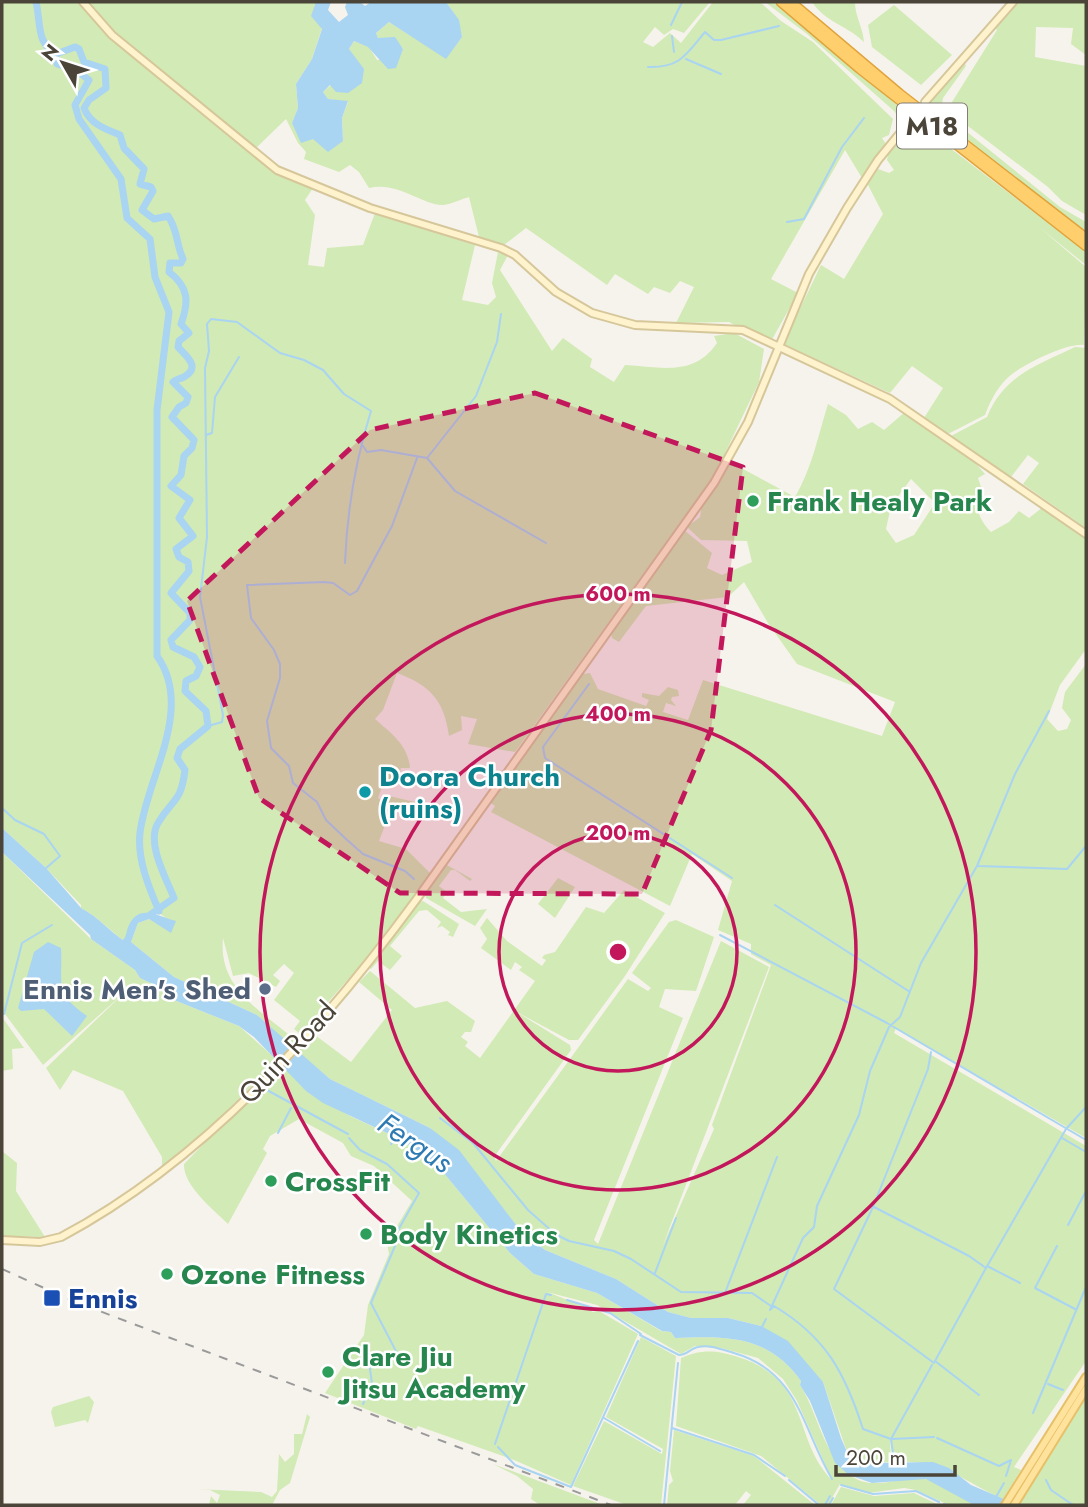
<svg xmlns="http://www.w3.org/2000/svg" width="1088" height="1507" font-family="Jost,sans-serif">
  <rect width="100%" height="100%" fill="#f6f3ec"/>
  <!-- green -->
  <path fill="#d2eab5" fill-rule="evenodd" d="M2,2H316L322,28L312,59L296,84L298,108L292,123L313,139L343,141L342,118L348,102L328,99L323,92L357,63L349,49L354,41L369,47L377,60L400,56L403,48L378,38L376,33L389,22L446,58L462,37L458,20L446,2H710L684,33L673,29L664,35L655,27L643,42L653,47L670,33L681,43L713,2H760L781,21L813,42L893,119L889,135L882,138L886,144L862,178L845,150L771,279L798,293L770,343L729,322L676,323L694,287L680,281L670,293L654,287L648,294L615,274L607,285L526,228L504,245L479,237L469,197C461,199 450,205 442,205C423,205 397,181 369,188L359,172L350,165L339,172L304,159L306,152L298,143L286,119L254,150L275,173L313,188L305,200L315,215L308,265L324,267L327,248L363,245L375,213L475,245L462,300L488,305L496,297L492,283L498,252L508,255L500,270L552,351L563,338L592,359L590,367L614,382L625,365C661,367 694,377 717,343L714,336L734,333L764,349L759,382L715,474L515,752L468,744L477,719L461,716L462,730L449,736C444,699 429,685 397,673L383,710L375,719C392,734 408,745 410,768H401L399,775L382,787L378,798L383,801L385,795L432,806L439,811L393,804L379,841L406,849L431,874L357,969L300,1034L294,1029L300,1021L274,1000L294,973L284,964L273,975L280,981L276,987L249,973L233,976L223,938C218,989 261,1010 295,1040L290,1046L257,1015L174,977L131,942L138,923L149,919L165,928L169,920L156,911C138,918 130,919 126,940H123C113,933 91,911 81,909V905L46,868L2,828Z
    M765,2H781L909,116L899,130V118L894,111L807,34Z
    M812,2H855C855,17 863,27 864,42C848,26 825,22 812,2Z
    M1016,2H1086V55L1071,44L1073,28L1036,27L1035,57L1086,66V215L1062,201L1048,187L947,110L997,30L994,26Z
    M894,5L952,55L921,85L872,47L868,25Z
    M964,62L966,66L943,98L941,111L1060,207L1086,222V233L925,108Z
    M916,122L1086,252V265L1039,227L1086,267L1084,345C1067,343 1027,363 1012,374C999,384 991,399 985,415L946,435L924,418L943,388L912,366L890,393L783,344L821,265L844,279L883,214L867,183L878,169L889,173L894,170L887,160L888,155Z
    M1075,347L1086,348V528L1023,484L1039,463L1028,455L1011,477L951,436L987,417C1004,375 1036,366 1075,347Z
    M828,404L846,415L858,429L872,422L884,430L905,412L972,459L985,474L978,478L982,490C973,505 979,520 991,532L1009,522L1019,511L1029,518L1043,507L1086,537V649L1060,685L1047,719L1058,731L1067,729L1071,720L1062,708L1065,692L1086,664V1138L896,1028L894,1033L1086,1146V1361L1014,1467L1021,1470L1003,1499C960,1480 945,1459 895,1462L890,1438L891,1462L872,1463L847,1452L823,1382L761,1326L728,1318H691L668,1312L616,1279L545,1250L520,1230L495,1198L430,1128L330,1079L296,1050L311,1032L351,1062L392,1010L359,982L370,971L415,1008L447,1001L475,1021L471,1032H465L461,1037L468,1042L465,1046L480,1058L535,981L519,970L522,967L515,962L511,970L481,948L487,939L480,928L487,918L507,941L542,966L546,960L542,958L544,955L555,952L586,907L604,913L624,890L665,913L625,976L578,1040H569L515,1011L570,1045L571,1050L494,1157L496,1161L628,979L648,991L651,988L632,973L669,922L676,920L714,937L696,991L665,989L659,1007L683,1018L594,1240L598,1244L721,941L769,967L663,1245L714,1129L712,1125L771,965L751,954V944L718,930L732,881L692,854L670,906L491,812L495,806L489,802L583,674L590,673L598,689L646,706L649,700L642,697V693L659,696L668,687L678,690L679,696L672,697L671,700L676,706L666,703L663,712L688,720L703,680L882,736L895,702L797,664L768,623L744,582L728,597L646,606L619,642L612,638L611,632L684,530L712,553L707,568L722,575L752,562L747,541L701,540L687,527L700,517L702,504L730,462L795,497C812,468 818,436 828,404ZM911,479L935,503L914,535L896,543L886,529L891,506Z
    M2,852L91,939L135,970L140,978L157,986L169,998L239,1026L277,1060L198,1140L162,1169V1157L123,1091L73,1070L60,1090L46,1068L124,993L43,1065L2,1010Z
    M445,864L472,879L470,881L455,870H451L439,886L447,892L443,898L461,912L487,909L475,926L426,898L425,892Z
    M558,878L575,887L555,918L538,904Z
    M423,901L459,924L453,937L448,935L450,932L442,926L437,928L441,922L427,910L419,911L390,946L402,956L390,970L378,961L371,969L368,967L418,902Z
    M2,1017L24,1048L12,1049L13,1069L2,1071Z
    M281,1065L303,1085L350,1116L402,1140L422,1153L443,1172L510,1253L534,1274L597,1293L661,1331L671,1332L675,1338C728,1336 768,1335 801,1381L800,1385C818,1413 822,1451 849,1474C872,1494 902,1474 927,1479C942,1482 964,1495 974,1505H949L916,1490L904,1488L868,1493L840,1484L828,1505H821L761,1456L676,1426L681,1358C702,1349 716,1350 738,1357C812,1380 792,1440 832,1480L797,1401L783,1379L758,1358L721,1348L695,1346L681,1354L597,1305L547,1292L591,1309L592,1312L599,1311L638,1334L571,1485L514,1460L418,1426L416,1429L325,1393L364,1335L368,1305L389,1254L387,1243L412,1201L374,1166L351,1156L343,1143L299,1119L270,1136L263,1149L267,1153L228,1224C214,1210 183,1186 184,1164Z
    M2,1151L17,1163L16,1191L45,1237L2,1236Z
    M641,1337L676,1356L661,1505H627L573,1486L604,1421L662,1454L663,1449L606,1417Z
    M89,1396L94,1402L88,1423L85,1420L55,1427L51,1412L53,1407Z
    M1086,1398V1505H1019Z
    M307,1414L310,1417L290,1483L280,1490L272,1505H209L211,1496L217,1503L220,1495L210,1490L195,1489L261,1492L272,1497L277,1491L279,1454L285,1462L294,1454V1434H302Z
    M674,1430L754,1456L815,1505H743L751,1495L746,1491L735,1505H667L669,1485L673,1481L670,1471Z
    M493,1464L603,1505H540L531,1499L533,1489L517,1476Z
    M841,1487L874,1496L914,1493L939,1505H831Z"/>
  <!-- water -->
  <path fill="#a9d4f2" d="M316,2H331L328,10L339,22L348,15L345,7L347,2H360L365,6L371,2H446L459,20L462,37L446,59L389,22L376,33L378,38L395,37L403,49L396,68L388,69L368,47L354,41L349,49L364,69L362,83L348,93L336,92L330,85L323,92L328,99L348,101L342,118L343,141L328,152L313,139L301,143L292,123L298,108L296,84L312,59L322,29L311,16Z
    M2,828L46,868L82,909C92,912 112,933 123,940C127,936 126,931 129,925C140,902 161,918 176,921L171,933L149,919L138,923L131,942L174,977L257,1015L330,1079L430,1128L459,1150L520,1230L545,1250L616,1279L668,1312L691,1318H728L761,1326L788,1341L823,1382L841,1438L847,1452L859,1460L872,1463L933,1462L949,1468L971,1485L1018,1505H974L926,1479L872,1483L849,1475L835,1463L810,1401L800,1385L801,1381C768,1335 728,1336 675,1338L671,1332L662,1331L597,1293L534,1274L510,1253L443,1172L422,1154L402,1140L323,1103L306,1091L254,1037L239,1026L169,998L157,986L140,978L135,970L91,939L90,935L2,852Z
    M48,942L61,948C63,983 53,993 87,1016L72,1036L44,1009L21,1011L18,1008L34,952Z"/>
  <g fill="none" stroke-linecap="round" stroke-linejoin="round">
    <!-- stream -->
    <path stroke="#a9d4f2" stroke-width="2" d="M671,25L682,2
      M672,36L674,52
      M686,59L721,74
      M648,67C680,68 686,55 705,32L714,40H721L779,26
      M787,222L804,219L842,147L864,118
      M206,435L212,433L215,397L239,357
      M361,443L367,452L381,450L427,458L476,396L497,342L501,314
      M427,458L455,491L546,543
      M589,684L543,747L545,758L732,878
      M208,726L222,722L223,715L200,597L207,537L205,368L209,351L207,324L211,319L237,322L280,353L304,360L323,370L344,394L371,411C355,462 347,511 345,563
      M2,808L15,820L44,834L60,856L45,869
      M978,866L1067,869L1086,846
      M414,879L405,871L363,854L346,839L326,820L317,802L293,783L289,766L271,748L267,721L280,678V664L274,650L251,618L247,585L324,582L333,583L350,595L357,591L392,526L417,458
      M775,905L910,992
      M720,935L887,1023L1086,1140
      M4,1014L22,943L52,925
      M931,1052L928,1069L873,1207L834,1289L934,1363
      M265,1089L348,1134
      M440,1118L473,1143L528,1210L555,1234L569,1241L614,1251L631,1259L681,1292L752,1293L771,1306
      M278,1133L291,1108
      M349,1138L360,1150L387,1164L419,1193L392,1241
      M1062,1138L1086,1152
      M391,1144L395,1135
      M874,1207L969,1256L986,1268L935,1361
      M1068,1225L1086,1191
      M395,1246L371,1303L399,1357
      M1057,1246L1035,1288L1075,1309
      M987,1266L1020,1283
      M986,1268L1066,1129L1086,1107
      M655,1273L676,1218
      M725,1293L777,1157
      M567,1300L610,1313L641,1334
      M771,1309L774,1306C826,1337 845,1373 863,1429L891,1439L894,1462
      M770,1310L803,1238L814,1227L817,1206L859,1115L870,1071L889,1027L900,1017L921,963L977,866L1015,774L1049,711
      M762,1327L766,1319
      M640,1335L679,1355C687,1355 691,1348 698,1347C710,1344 723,1350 734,1353C799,1372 802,1428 832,1479
      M935,1361L979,1395
      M1048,1384L1063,1390
      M363,1404L372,1383L367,1349
      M1033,1413L1086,1287
      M604,1418L660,1451
      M672,1428L754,1455L785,1476
      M937,1438L999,1466L1011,1460L1006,1476
      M891,1439L932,1365
      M892,1439L934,1437
      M495,1444L546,1294L551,1295
      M498,1447L515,1465L571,1487L638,1341
      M789,1480L819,1505
      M1046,1480L1051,1490L1073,1505
      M841,1485L873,1494L916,1491L939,1502
      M996,1497L1004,1483
      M944,1504L947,1505
      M664,1505L678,1363
      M825,1505L830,1496
      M829,1505L833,1498"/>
    <!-- river -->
    <path stroke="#a9d4f2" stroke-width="7" d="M36,2C41,23 36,43 56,54L75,47L79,49L84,62L105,69L106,88L89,100L84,108C90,124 105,129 120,135L124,148L144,169L140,184L151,187L153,191L142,210L154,219L168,216C178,230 176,244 183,259L181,263H170L169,272C189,287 189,302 181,324L189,333L179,341L178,347C185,355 202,367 184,377C180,379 176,379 173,382L188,397L186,403L179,407L172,417L194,440L192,448L184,456L181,475L171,486L190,500L179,518L193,536L176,549L179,557L188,562L189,571L171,593L190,613V620L171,640L173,647L194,657L200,667L196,676L186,681L185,691L206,711L208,726L180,749L177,758L185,770C181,803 173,798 158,823C146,843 166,878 174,898L151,914
      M56,54L57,64L76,70L89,80L75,105L79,119L121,179L127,218L150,239L155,277L169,312L157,410V656C195,709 146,779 140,833C137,859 149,888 159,911"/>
    <!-- secondary casing -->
    <g stroke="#d6c79b" stroke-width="10">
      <path id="secondary" d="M83,2L112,35L277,170L370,208L501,248L515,255L556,292L592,313L635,325L743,330L890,399L1086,534
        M925,102L1013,2
        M2,1240L40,1242L61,1237C207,1159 322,1028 419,896L714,483L748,422L809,274L847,208L878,160L910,121"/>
    </g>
    <!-- primary casing -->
    <g stroke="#e6c16a" stroke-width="10">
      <path id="primary" d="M1005,1505L1086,1377
        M1014,1505L1086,1389"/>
    </g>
    <!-- highway casing -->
    <g stroke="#e0a43c" stroke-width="11">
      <path id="highway" d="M781,2L860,69L1086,246
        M791,2L900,94L1086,238"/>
    </g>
    <!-- secondary -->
    <use href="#secondary" stroke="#fff3cd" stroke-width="6"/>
    <!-- primary -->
    <use href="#primary" stroke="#ffe39c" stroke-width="6"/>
    <!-- highway -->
    <use href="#highway" stroke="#ffcf6e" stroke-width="8"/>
    <!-- rail -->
    <path stroke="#9a9a9a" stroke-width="2" stroke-dasharray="9 9" stroke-linecap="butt" d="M2,1269L73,1301L611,1505"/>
  </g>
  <!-- marked area -->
  <path fill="#c2185b" fill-opacity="0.2" stroke="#c2185b" stroke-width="5" stroke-dasharray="14 9" stroke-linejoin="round" d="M535,393L743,467L711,730L642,894L400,893L259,798L187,601L370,430Z"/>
  <!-- distance rings -->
  <g fill="none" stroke="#c2185b" stroke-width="3.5">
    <circle cx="618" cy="952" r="119"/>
    <circle cx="618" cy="952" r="238"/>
    <circle cx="618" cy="952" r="358"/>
  </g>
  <!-- markers -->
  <g fill="#2e9e5b" stroke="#fff" stroke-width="2.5">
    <circle cx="753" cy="501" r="7"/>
    <circle cx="271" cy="1181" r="7"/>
    <circle cx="366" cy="1234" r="7"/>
    <circle cx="167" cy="1274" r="7"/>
    <circle cx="328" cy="1372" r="7"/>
  </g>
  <circle fill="#0f9aa8" stroke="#fff" stroke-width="2.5" cx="365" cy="792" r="7"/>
  <circle fill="#5c6f8a" stroke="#fff" stroke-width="2.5" cx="265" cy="989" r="7"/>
  <rect fill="#1a4fb4" stroke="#fff" stroke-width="2.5" x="43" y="1289" width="18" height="18" rx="3.5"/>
  <g text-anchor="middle" stroke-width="5" stroke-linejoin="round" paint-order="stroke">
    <!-- shield labels -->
    <rect fill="#fff" stroke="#817c74" stroke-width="2" x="897" y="103.5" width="70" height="45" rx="5"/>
    <g font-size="26" font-weight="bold" fill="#4b4439">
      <text x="932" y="135">M18</text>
    </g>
    <!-- leisure labels -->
    <g font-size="28" font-weight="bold" fill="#27864d" stroke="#fff" text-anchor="start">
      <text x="767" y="511">Frank Healy Park</text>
      <text x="285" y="1191">CrossFit</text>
      <text x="380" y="1244">Body Kinetics</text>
      <text x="181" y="1284">Ozone Fitness</text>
      <text x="342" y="1366">Clare Jiu<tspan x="342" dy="32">Jitsu Academy</tspan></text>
    </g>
    <!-- culture labels -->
    <g font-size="28" font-weight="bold" fill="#0d838f" stroke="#fff" text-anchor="start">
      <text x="379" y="786">Doora Church<tspan x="379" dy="32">(ruins)</tspan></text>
    </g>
    <!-- service labels -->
    <g font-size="28" font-weight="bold" fill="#4e5e75" stroke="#fff" text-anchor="end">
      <text x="251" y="999">Ennis Men's Shed</text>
    </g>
    <!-- street labels -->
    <g font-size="28" fill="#4b4439" stroke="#fff">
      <text transform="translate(287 1052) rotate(-47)" y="10">Quin Road</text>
    </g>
    <!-- transit labels -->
    <g font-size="28" font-weight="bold" fill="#164399" stroke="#fff" text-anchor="start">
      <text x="68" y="1308">Ennis</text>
    </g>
    <!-- water labels -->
    <g font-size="30" font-style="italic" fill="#2e7ab2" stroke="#fff">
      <text transform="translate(415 1143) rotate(34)" y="10">Fergus</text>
    </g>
  </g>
  <circle cx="618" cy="952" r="10" fill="#c2185b" stroke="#fff" stroke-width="3.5"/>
  <g font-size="21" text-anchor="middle" font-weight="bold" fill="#c2185b" stroke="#fff" stroke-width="5" stroke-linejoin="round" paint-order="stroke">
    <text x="618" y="601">600 m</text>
    <text x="618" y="721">400 m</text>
    <text x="618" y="840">200 m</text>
  </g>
  <!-- border -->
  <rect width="1088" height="1507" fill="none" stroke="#4b4439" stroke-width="7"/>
  <!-- north arrow -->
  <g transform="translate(63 63) rotate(309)" stroke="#ffffff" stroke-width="5" paint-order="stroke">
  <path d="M0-5L12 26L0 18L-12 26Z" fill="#4b4439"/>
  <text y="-10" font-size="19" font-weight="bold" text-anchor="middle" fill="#4b4439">N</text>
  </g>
  <!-- scale -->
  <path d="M836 1465v10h119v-10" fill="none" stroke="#4b4439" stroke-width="3.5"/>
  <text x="846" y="1465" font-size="21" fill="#4b4439" stroke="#ffffff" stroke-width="5" paint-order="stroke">200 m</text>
</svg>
